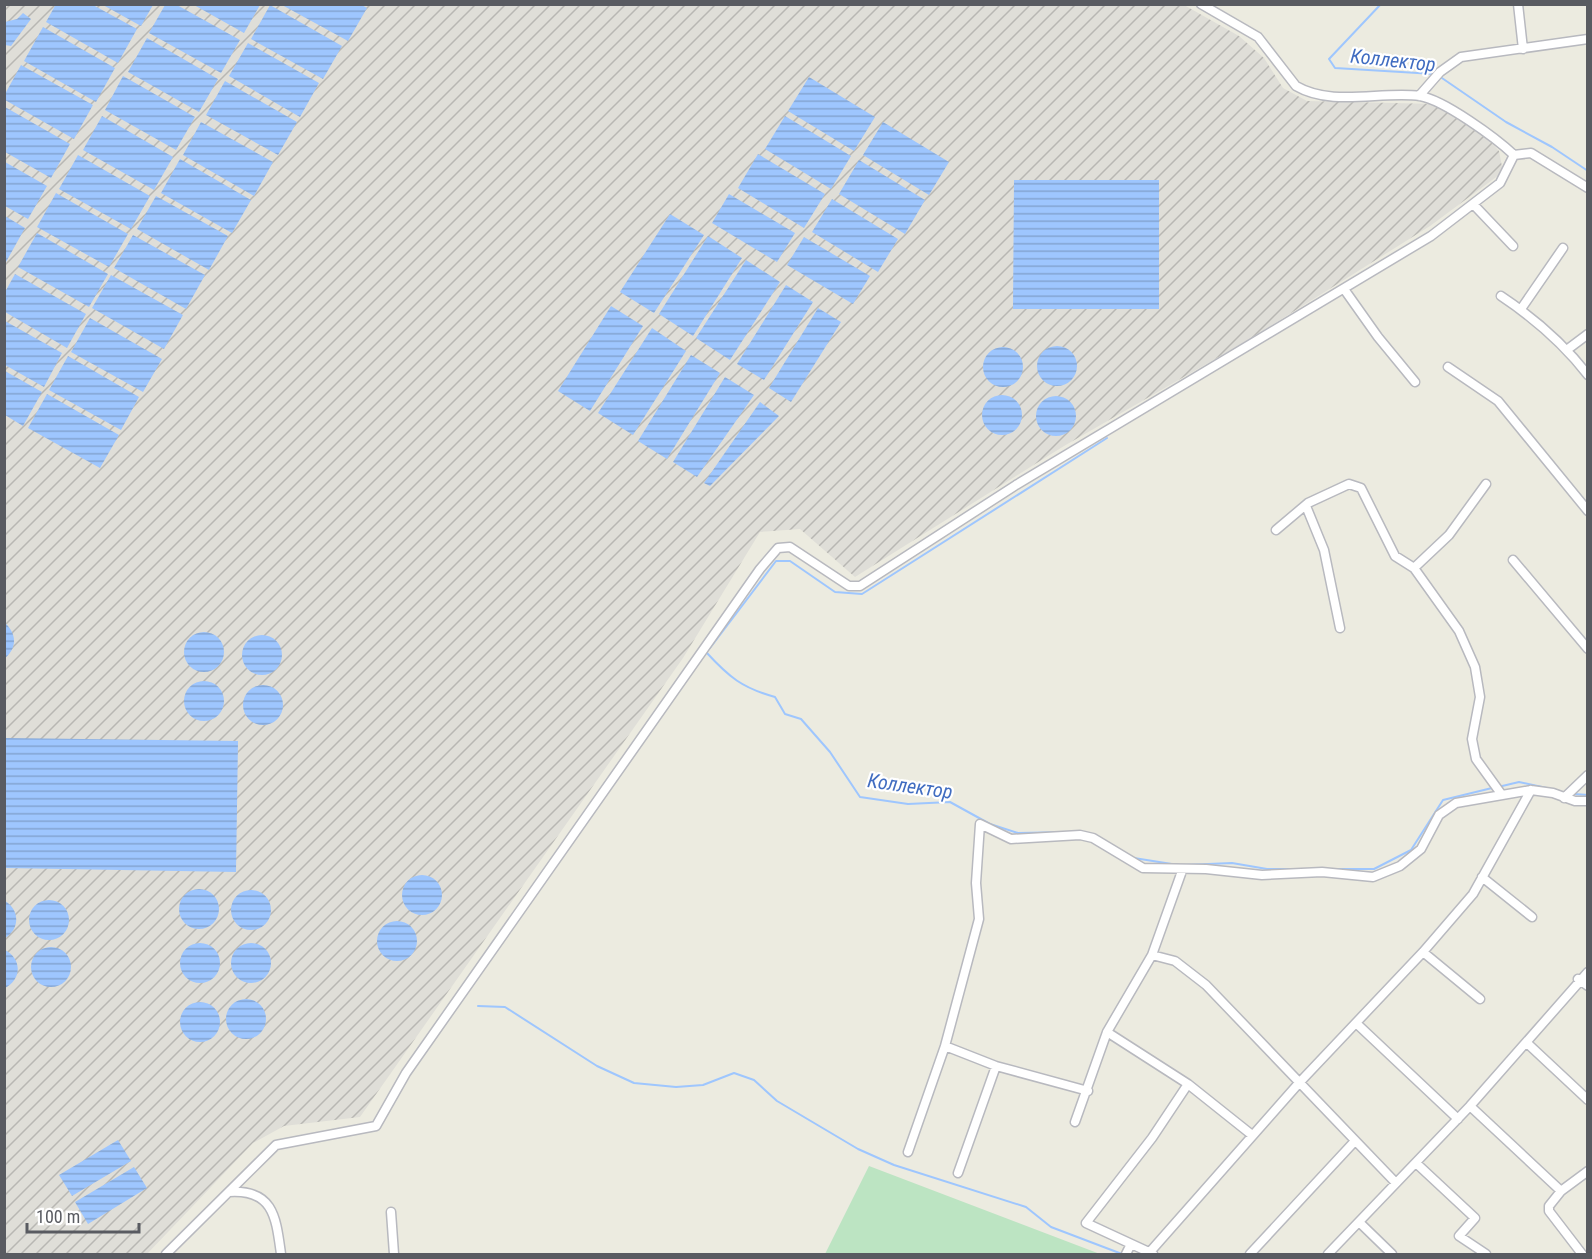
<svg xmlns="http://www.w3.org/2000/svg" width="1592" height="1259" font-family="'Roboto Condensed',sans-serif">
  <defs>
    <pattern id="industrial-furrows" width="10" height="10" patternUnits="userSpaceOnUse" patternTransform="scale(1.5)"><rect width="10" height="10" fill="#dfded8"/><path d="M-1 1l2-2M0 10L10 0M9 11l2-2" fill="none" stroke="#b8b7b3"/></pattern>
    <pattern id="water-rules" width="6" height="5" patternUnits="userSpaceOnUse" patternTransform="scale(1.5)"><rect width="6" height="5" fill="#9ec6fe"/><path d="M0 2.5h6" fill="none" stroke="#84a4d1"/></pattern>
  </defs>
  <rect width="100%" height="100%" fill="#ecebe0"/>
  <!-- industrial -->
  <path fill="url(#industrial-furrows)" d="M5,5H1184L1239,36L1264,58L1283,88L1307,101L1436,104L1488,139L1499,151L1503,172L1430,226L1248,340L1064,446L855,577L800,529L760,532L683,658L360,1117L284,1126L253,1143L147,1254H5Z"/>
  <!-- green -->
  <path fill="#bce4c2" d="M869,1166L1100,1254H825Z"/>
  <!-- water -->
  <path fill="url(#water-rules)" d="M56,4L93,5L137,29L118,63L46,22Z
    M360,4L367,8L348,41L282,5Z
    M103,5H153L141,26Z
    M165,5H177L240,40L221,73L149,33Z
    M194,5H260L244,33Z
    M270,5L342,46L323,79L251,39Z
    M23,13L31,19L11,46L5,45V22L17,19Z
    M43,27L115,68L96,102L24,61Z
    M147,38L218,79L199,112L128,72Z
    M248,43L319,83L300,117L229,76Z
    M21,65L93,105L74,139L5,100V94Z
    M123,76L195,117L176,150L105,110Z
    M809,77L875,117L854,151L788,111Z
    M225,81L297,122L278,155L206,115Z
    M5,107L70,144L51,178L5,152Z
    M102,116L173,157L154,190L83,150Z
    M785,116L851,156L831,189L765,149Z
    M201,122L273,162L254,196L183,155Z
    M883,122L949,162L929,195L863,155Z
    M758,154L825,194L804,228L738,188Z
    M78,155L150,196L131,229L59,189Z
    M180,159L251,200L232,233L161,193Z
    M859,160L925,200L905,234L839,194Z
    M5,162L47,186L28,219L5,206Z
    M1014,180H1159V309H1013Z
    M56,193L128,234L109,267L37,227Z
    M729,194L795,233L777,262L712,223Z
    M156,196L228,236L209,270L137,229Z
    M832,199L898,239L878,272L812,232Z
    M670,214L704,235L654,313L620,292Z
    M5,216L25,228L6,262L4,261Z
    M37,233L108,274L89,307L18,267Z
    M133,235L205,275L186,309L114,268Z
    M708,236L742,258L693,336L659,314Z
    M804,237L870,276L853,304L787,265Z
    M746,260L780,282L730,360L696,338Z
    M15,274L86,314L67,348L5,312V292Z
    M111,275L183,315L164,349L92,308Z
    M786,285L813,302L764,380L737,364Z
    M611,306L643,326L590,411L558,391Z
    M818,308L841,322L791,402L769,388Z
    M90,318L162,359L143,392L71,352Z
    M5,321L62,353L44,387L5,365Z
    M652,328L686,351L633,435L598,413Z
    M1037 366a20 20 0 1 1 40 0a20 20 0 1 1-40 0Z
    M983 367a20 20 0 1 1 40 0a20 20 0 1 1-40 0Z
    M691,355L720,373L667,459L638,441Z
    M68,356L139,397L121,430L49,390Z
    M5,371L42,392L23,426L5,415Z
    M725,377L754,395L697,477L673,462Z
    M47,394L119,435L100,468L28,428Z
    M982 415a20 20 0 1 1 40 0a20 20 0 1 1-40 0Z
    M1036 416a20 20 0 1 1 40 0a20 20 0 1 1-40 0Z
    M760,402L779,416L710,486L704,483Z
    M5,623C17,634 17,648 5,658Z
    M184 652a20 20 0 1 1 40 0a20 20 0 1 1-40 0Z
    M242 655a20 20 0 1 1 40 0a20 20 0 1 1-40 0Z
    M184 701a20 20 0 1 1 40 0a20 20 0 1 1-40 0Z
    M243 705a20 20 0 1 1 40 0a20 20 0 1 1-40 0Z
    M5,738L238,741L236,872L5,868Z
    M402 895a20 20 0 1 1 40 0a20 20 0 1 1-40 0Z
    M179 909a20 20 0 1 1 40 0a20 20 0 1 1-40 0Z
    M231 910a20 20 0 1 1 40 0a20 20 0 1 1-40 0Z
    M29 920a20 20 0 1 1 40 0a20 20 0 1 1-40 0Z
    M5,901C20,910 20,929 5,938Z
    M377 941a20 20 0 1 1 40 0a20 20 0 1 1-40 0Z
    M231 963a20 20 0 1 1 40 0a20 20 0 1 1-40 0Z
    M180 963a20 20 0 1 1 40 0a20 20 0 1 1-40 0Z
    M31 967a20 20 0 1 1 40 0a20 20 0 1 1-40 0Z
    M5,950C22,959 22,979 5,988Z
    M226 1019a20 20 0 1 1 40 0a20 20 0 1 1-40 0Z
    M180 1022a20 20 0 1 1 40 0a20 20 0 1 1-40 0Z
    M118,1140L131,1161L72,1196L59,1175Z
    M134,1167L147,1188L88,1224L75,1202Z"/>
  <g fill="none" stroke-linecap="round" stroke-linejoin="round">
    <!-- stream -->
    <path stroke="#9ec6fe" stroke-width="2" d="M1381,4L1329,59L1335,68L1434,74
      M1439,76L1506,122L1552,147L1588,171
      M710,648L776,561H790L835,592L862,594L1107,438
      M706,652C729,677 742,688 775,697L785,714L801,719L830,752L860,797L908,804L950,802L990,824L1018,833L1072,832
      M1498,787L1519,782L1551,789
      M1574,794L1588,795
      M1134,858L1178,865
      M1184,865L1232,863L1267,869H1374L1411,850L1443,800L1492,788
      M478,1006L505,1007L597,1066L634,1083L676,1087L703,1085L734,1073L754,1080L777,1101L858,1149L894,1165L1026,1207L1051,1227L1122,1254"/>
    <!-- minor casing -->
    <g stroke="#b8b9bf" stroke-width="11">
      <path id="minor" d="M1201,4L1258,37L1296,86C1332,107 1380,91 1420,96C1444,100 1496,138 1514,155L1531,153L1588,188
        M1518,4L1523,49
        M1419,96L1440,72L1461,57L1588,39
        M1473,204L1513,246
        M1344,289L1378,337L1415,382
        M1501,296C1534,318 1563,343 1588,375
        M1521,309L1563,248
        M1568,349L1588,334
        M1448,367L1498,401L1588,511
        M1306,506L1324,550L1340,628
        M1276,530L1308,503L1349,484L1361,488L1395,556L1414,568L1459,631L1475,667L1480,697L1472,739L1476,759L1502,795
        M1513,560L1588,649
        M1414,568L1449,535L1486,484
        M1564,798L1588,775
        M1482,877L1532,917
        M1423,952L1480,999
        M1152,955L1175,961L1206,985L1396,1183
        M1578,979L1588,986
        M1356,1023L1458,1119
        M1107,1032L1188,1084L1252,1135
        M1527,1043L1588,1100
        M945,1046L996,1066L1088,1091
        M1470,1106L1561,1191
        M1075,1122L1107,1032L1152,955L1182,871
        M908,1152L945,1046L979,919L976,883L980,824L1011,839L1080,835L1093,838L1143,868L1206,869L1262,875L1322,872L1373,877L1400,866L1421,849L1439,815L1456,803L1531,790L1553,793L1575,801H1588
        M1416,1163L1475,1218L1459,1236L1486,1254
        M958,1173L996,1066
        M229,1192C274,1189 276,1218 281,1254
        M391,1212L394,1254
        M1359,1222L1392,1254
        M1149,1253L1299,1083L1423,952L1473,894L1531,790
        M166,1254L276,1145L376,1126L406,1073L760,569L778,548L790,547L849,586H860L1016,485L1431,236L1500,183L1514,155
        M1126,1254L1130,1246
        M1153,1254L1086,1223L1152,1138L1188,1084
        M1250,1254L1354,1142
        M1328,1254L1470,1106L1588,972
        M1582,1254L1549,1211V1206L1561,1191L1588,1171"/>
    </g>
    <!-- minor -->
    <use href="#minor" stroke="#fff" stroke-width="8"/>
  </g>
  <g text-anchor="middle" stroke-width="4.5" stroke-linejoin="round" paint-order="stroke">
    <!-- water labels -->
    <g font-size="20" font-style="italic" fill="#416dc1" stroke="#fff">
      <text transform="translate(1393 60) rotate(6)" y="7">Коллектор</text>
      <text transform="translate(910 786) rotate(8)" y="7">Коллектор</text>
    </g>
  </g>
  <!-- border -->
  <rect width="1592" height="1259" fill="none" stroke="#595b61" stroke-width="12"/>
  <!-- scale -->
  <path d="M27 1223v9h112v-9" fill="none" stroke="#595b61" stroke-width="3"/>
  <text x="36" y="1223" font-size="18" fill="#595b61" stroke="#ffffff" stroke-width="4.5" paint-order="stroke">100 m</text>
</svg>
